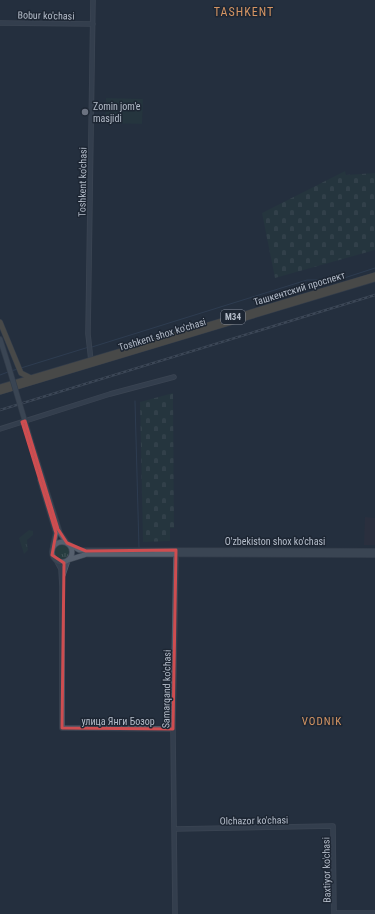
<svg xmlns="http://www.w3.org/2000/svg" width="375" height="914" font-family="'Roboto Condensed',sans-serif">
  <defs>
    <pattern id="grass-tufts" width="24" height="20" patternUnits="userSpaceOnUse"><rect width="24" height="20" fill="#263c3f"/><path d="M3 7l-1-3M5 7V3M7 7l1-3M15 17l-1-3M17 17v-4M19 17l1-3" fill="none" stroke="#435659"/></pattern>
    <pattern id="cemetery-stones" width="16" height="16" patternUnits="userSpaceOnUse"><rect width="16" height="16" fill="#263c3f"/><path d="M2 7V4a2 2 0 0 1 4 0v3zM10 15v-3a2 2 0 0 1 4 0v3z" fill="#435659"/></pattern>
  </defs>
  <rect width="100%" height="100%" fill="#242f3e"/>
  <!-- medical -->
  <path fill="#32303f" d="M365,517L375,518V545H364Z"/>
  <!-- grass -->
  <path fill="url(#grass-tufts)" d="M29,530L33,531V535L27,540L28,550L24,554L19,538Z
    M55 552a7 7 0 1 1 14 0a7 7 0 1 1-14 0Z"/>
  <!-- cemetery -->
  <path fill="url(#cemetery-stones)" d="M345,171L346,175L375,173V250L275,278L262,213Z
    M173,393L174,528H170V541L143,542L140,402Z"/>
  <!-- garden -->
  <path fill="#263c3f" d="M106,98L143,99L142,124L105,123Z"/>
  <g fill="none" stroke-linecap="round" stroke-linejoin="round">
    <!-- stream -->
    <path stroke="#394c67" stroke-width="1" d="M92,347L307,280H338L375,268
      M21,368L89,347
      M11,371L18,369
      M0,375L8,372
      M135,401L139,548"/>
    <!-- secondary casing -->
    <g stroke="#565f6c" stroke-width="5.5">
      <path id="secondary" d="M0,23L93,24
        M91,361L88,334L93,0
        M0,429L110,394L174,377
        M56,560L61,569L62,587V728L173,729
        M63,575L68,560
        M175,829L333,826L334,913H375
        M175,914L173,729L176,552"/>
    </g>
    <!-- primary casing -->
    <g stroke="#414a57" stroke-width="6">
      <path id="primary" d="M0,339L7,361
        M32,445L60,533L67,543L79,550L375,551
        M40,480L56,533L53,546
        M52 552a10 10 0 1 1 20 0a10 10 0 1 1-20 0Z
        M68,560L87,554L375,555"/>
    </g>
    <!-- highway casing -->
    <g stroke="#434c59" stroke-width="6">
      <path id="highway" d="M0,322L21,373L29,377
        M0,387L375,275
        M0,392L375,279"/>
    </g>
    <!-- secondary -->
    <use href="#secondary" stroke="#465061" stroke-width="4"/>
    <!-- primary -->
    <use href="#primary" stroke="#56606e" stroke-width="4.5"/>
    <!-- highway -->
    <use href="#highway" stroke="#746855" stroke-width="5"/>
    <!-- rail casing -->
    <g stroke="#5a6575" stroke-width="2.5">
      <path id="rail" d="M0,410L375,295"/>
    </g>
    <!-- rail -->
    <use href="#rail" stroke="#1d2633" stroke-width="1" stroke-dasharray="3" stroke-linecap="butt"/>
    <!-- primary-bridge casing -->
    <g stroke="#414a57" stroke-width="6" stroke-linecap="butt">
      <path id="primary-bridge" d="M7,361L32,445"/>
    </g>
    <!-- primary-bridge -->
    <use href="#primary-bridge" stroke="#56606e" stroke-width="4.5"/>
  </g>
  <!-- marked area -->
  <path d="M0 0H375V914H0ZM25,421L58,529L67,543L86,551L176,550L173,729L62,728L64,563L52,555L56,533L22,422Z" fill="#242f3e" fill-opacity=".55" fill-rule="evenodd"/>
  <path fill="none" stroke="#ce4d50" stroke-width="3" stroke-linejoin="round" d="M25,421L58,529L67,543L86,551L176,550L173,729L62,728L64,563L52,555L56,533L22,422Z"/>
  <!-- markers -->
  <circle fill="#6b7280" stroke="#1d2633" stroke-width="1.5" cx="85" cy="112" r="4"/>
  <g text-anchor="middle" stroke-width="3" stroke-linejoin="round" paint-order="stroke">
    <!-- shield labels -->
    <rect fill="#1d2633" stroke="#878f9c" stroke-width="1" x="221" y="310" width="24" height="14" rx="3"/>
    <g font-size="9" font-weight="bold" fill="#b4bcc9">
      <text x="233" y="320">M34</text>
    </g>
    <!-- street labels -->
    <g font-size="10" fill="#b4bcc9" stroke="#1d2633">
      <text transform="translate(46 15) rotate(1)" y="4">Bobur ko'chasi</text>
      <text transform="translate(82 182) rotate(-89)" y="4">Toshkent ko'chasi</text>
      <text transform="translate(299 288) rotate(-17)" y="4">Ташкентский проспект</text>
      <text transform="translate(162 334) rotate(-17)" y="4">Toshkent shox ko'chasi</text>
      <text x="275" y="545">O'zbekiston shox ko'chasi</text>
      <text transform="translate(166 689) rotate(-89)" y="4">Samarqand ko'chasi</text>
      <text x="118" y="725">улица Янги Бозор</text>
      <text transform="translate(254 820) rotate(-1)" y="4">Olchazor ko'chasi</text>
      <text transform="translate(326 870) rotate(-91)" y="4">Baxtiyor ko'chasi</text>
    </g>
    <!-- poi labels -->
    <g font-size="10" fill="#b4bcc9" stroke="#1d2633" text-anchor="start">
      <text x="93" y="110">Zomin jom'e<tspan x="93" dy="12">masjidi</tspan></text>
    </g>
    <!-- neighbourhood labels -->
    <g font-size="11" letter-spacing="1" fill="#d59563" stroke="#1d2633">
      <text x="322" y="725">VODNIK</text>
    </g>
    <!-- quarter labels -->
    <g font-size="12" letter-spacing="1" fill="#d59563" stroke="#1d2633">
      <text x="244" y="16">TASHKENT</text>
    </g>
  </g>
</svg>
